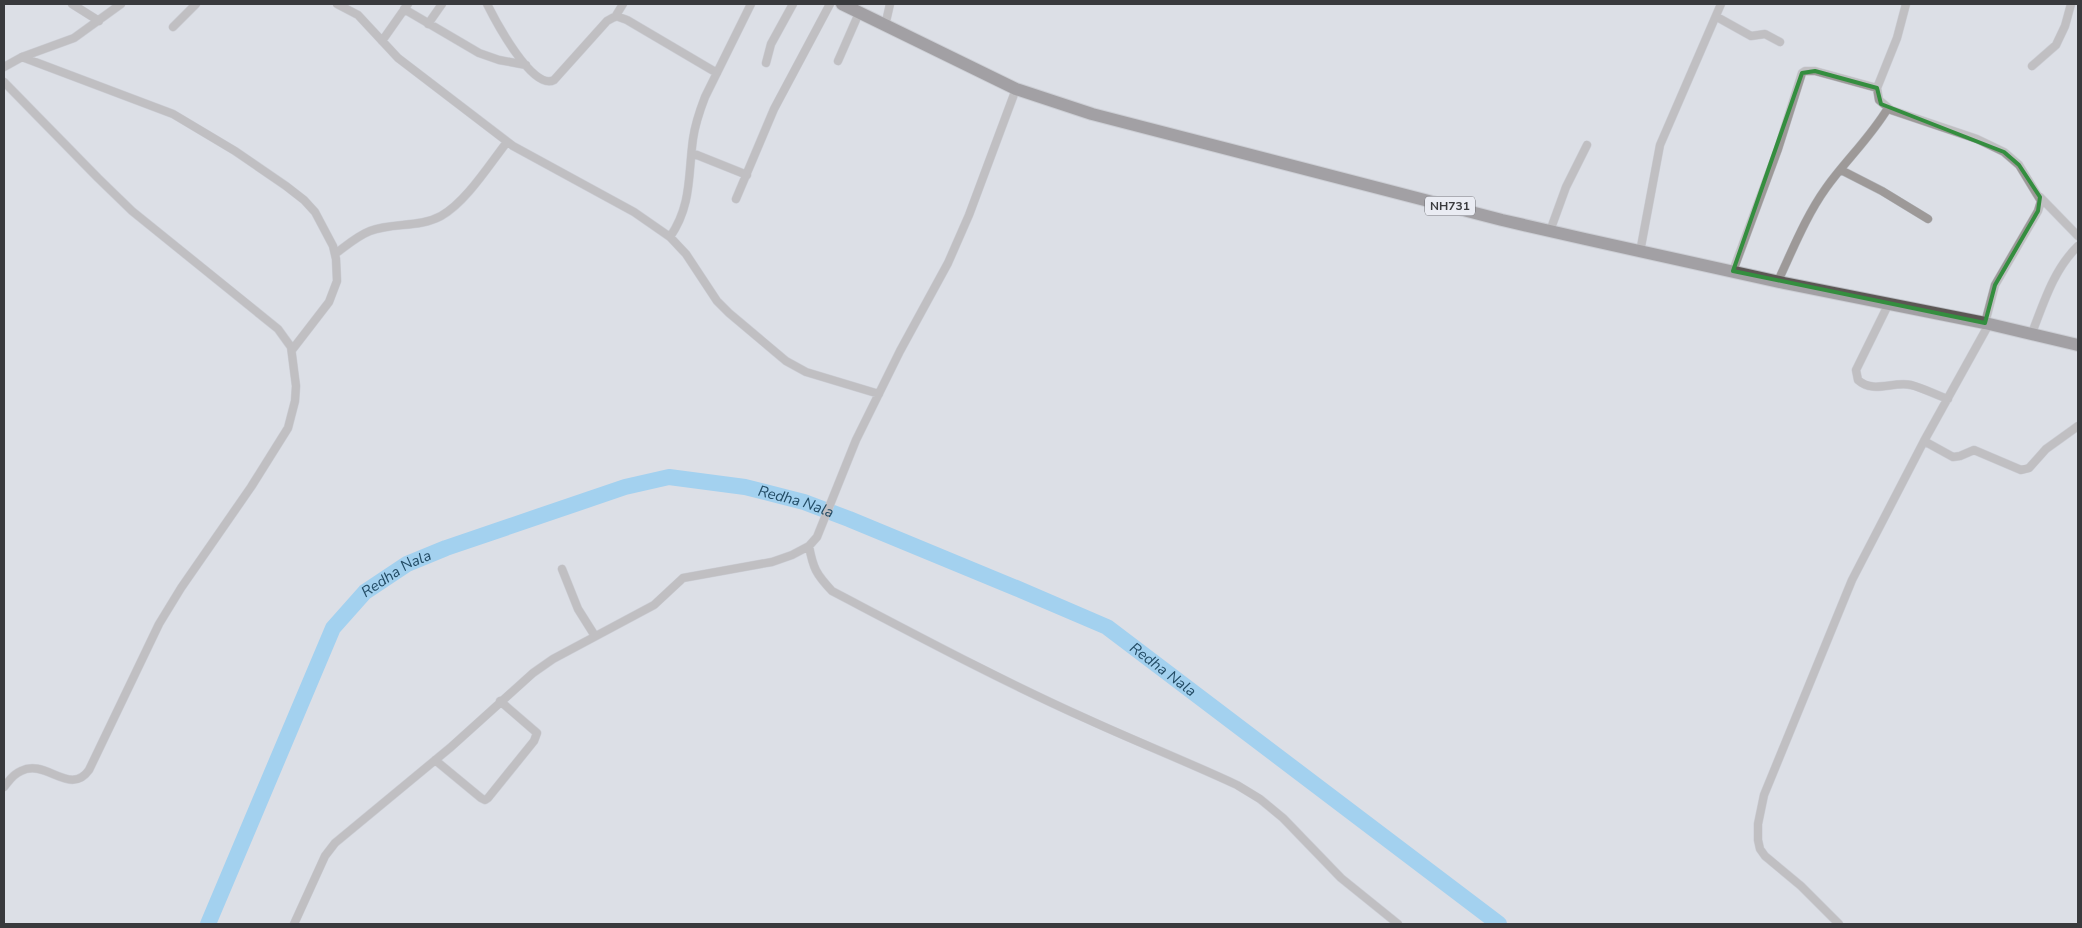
<svg xmlns="http://www.w3.org/2000/svg" width="2082" height="928" font-family="'Nunito Sans',sans-serif">
  <rect width="100%" height="100%" fill="#dcdfe6"/>
  <g fill="none" stroke-linecap="round" stroke-linejoin="round">
    <!-- river -->
    <path stroke="#5dc0fb" stroke-width="16" id="s1" d="M208,924L333,628L365,592L407,564L446,548L625,487L669,477L745,487L804,502L849,519L1016,588L1107,627L1499,924"/>
    <!-- minor casing -->
    <g stroke="#b8bbc1" stroke-width="9">
      <path id="minor" d="M72,4L99,21
        M337,4L358,15L398,58L513,146L634,212L670,237L686,254L717,301L729,313L786,361L806,372L879,394
        M487,4C495,20 533,92 554,80L607,21L616,16L627,20L717,73
        M1906,4L1897,38L1877,88L1879,100L1891,110L1977,139L2004,152L2019,165L2041,201L2038,211L1995,285L1985,323
        M404,9L479,53L499,60L526,65
        M615,17L623,4
        M1717,17L1751,36L1765,34L1780,42
        M428,24L442,4
        M885,26L890,4
        M173,27L196,4
        M382,41L408,4
        M22,57L173,114L235,151L286,186L304,200L315,212L333,246L336,259L337,281L329,302L292,350
        M838,61L859,13
        M766,63L771,44L793,4
        M2032,66L2056,45L2065,26L2071,4
        M4,67L22,57L74,38L121,4
        M4,82L98,178L132,211L278,329L291,347L296,386L295,401L288,428L251,487L181,588L159,624L89,770C70,797 46,758 21,771C13,774 9,781 4,787
        M692,153L747,175
        M1841,170L1882,191L1928,219
        M2040,197L2078,236
        M736,199L774,109L830,4
        M1550,231L1566,187L1587,145
        M670,237C692,205 688,175 693,139C695,124 700,110 705,97L751,4
        M1640,252L1660,145L1721,4
        M335,254C346,246 357,236 370,231C393,222 419,228 441,216C466,202 489,165 507,142
        M1733,271L1778,149L1802,73L1805,71H1815L1877,88
        M1778,281C1793,249 1806,216 1826,188C1846,160 1870,138 1888,108
        M1889,303L1856,370L1858,380C1873,394 1893,381 1911,385C1923,388 1936,395 1948,399
        M2032,333C2044,302 2054,269 2078,246
        M1924,441L1953,457L1960,456L1974,450L2021,470L2029,468L2046,449L2078,426
        M809,546C813,568 816,574 832,591C916,635 1000,680 1087,719C1137,742 1188,762 1237,785L1260,799L1283,818L1341,878L1398,924
        M562,569L578,609L595,636
        M435,760L481,798L485,800L488,798L534,741L537,733L500,701
        M294,924L325,856L335,843L451,747L533,673L553,659L654,605L683,578L772,562L792,555L809,546L817,537L856,440L900,351L948,263L969,215L1016,89
        M1839,924L1801,886L1765,856L1760,849L1758,840V824L1764,795L1852,580L1924,441L1989,324"/>
    </g>
    <!-- trunk casing -->
    <g stroke="#b8bbc1" stroke-width="14">
      <path id="trunk" d="M842,4L1016,89L1092,114L1502,220L1585,239L1784,283L1985,323L2078,345"/>
    </g>
    <!-- minor -->
    <use href="#minor" stroke="#9d9998" stroke-width="8"/>
    <!-- trunk -->
    <use href="#trunk" stroke="#5c5654" stroke-width="12"/>
  </g>
  <!-- marked area -->
  <path d="M0 0H2082V928H0ZM1815,71L1877,88L1881,104L2004,152L2019,165L2040,197L2038,211L1995,285L1985,323L1733,271L1802,73Z" fill="#dcdfe6" fill-opacity=".55" fill-rule="evenodd"/>
  <path fill="none" stroke="#348e3f" stroke-width="4" stroke-linejoin="round" d="M1815,71L1877,88L1881,104L2004,152L2019,165L2040,197L2038,211L1995,285L1985,323L1733,271L1802,73Z"/>
  <g text-anchor="middle" stroke-width="4.5" stroke-linejoin="round" paint-order="stroke">
    <!-- shield labels -->
    <rect fill="#eaecf3" stroke="#6e6f74" stroke-width="1" x="1425" y="196.5" width="50" height="19" rx="4"/>
    <g font-size="12" font-weight="bold" fill="#393a3d">
      <text x="1450" y="210">NH731</text>
    </g>
    <!-- water labels -->
    <g font-size="15" font-style="italic" fill="#224b64" stroke="#eaecf3">
      <text dy="5" stroke="none"><textPath href="#s1" startOffset="826">Redha Nala</textPath></text>
      <text dy="5" stroke="none"><textPath href="#s1" startOffset="406">Redha Nala</textPath></text>
      <text dy="5" stroke="none"><textPath href="#s1" startOffset="1232">Redha Nala</textPath></text>
    </g>
  </g>
  <!-- border -->
  <rect width="2082" height="928" fill="none" stroke="#393a3d" stroke-width="10"/>
</svg>
